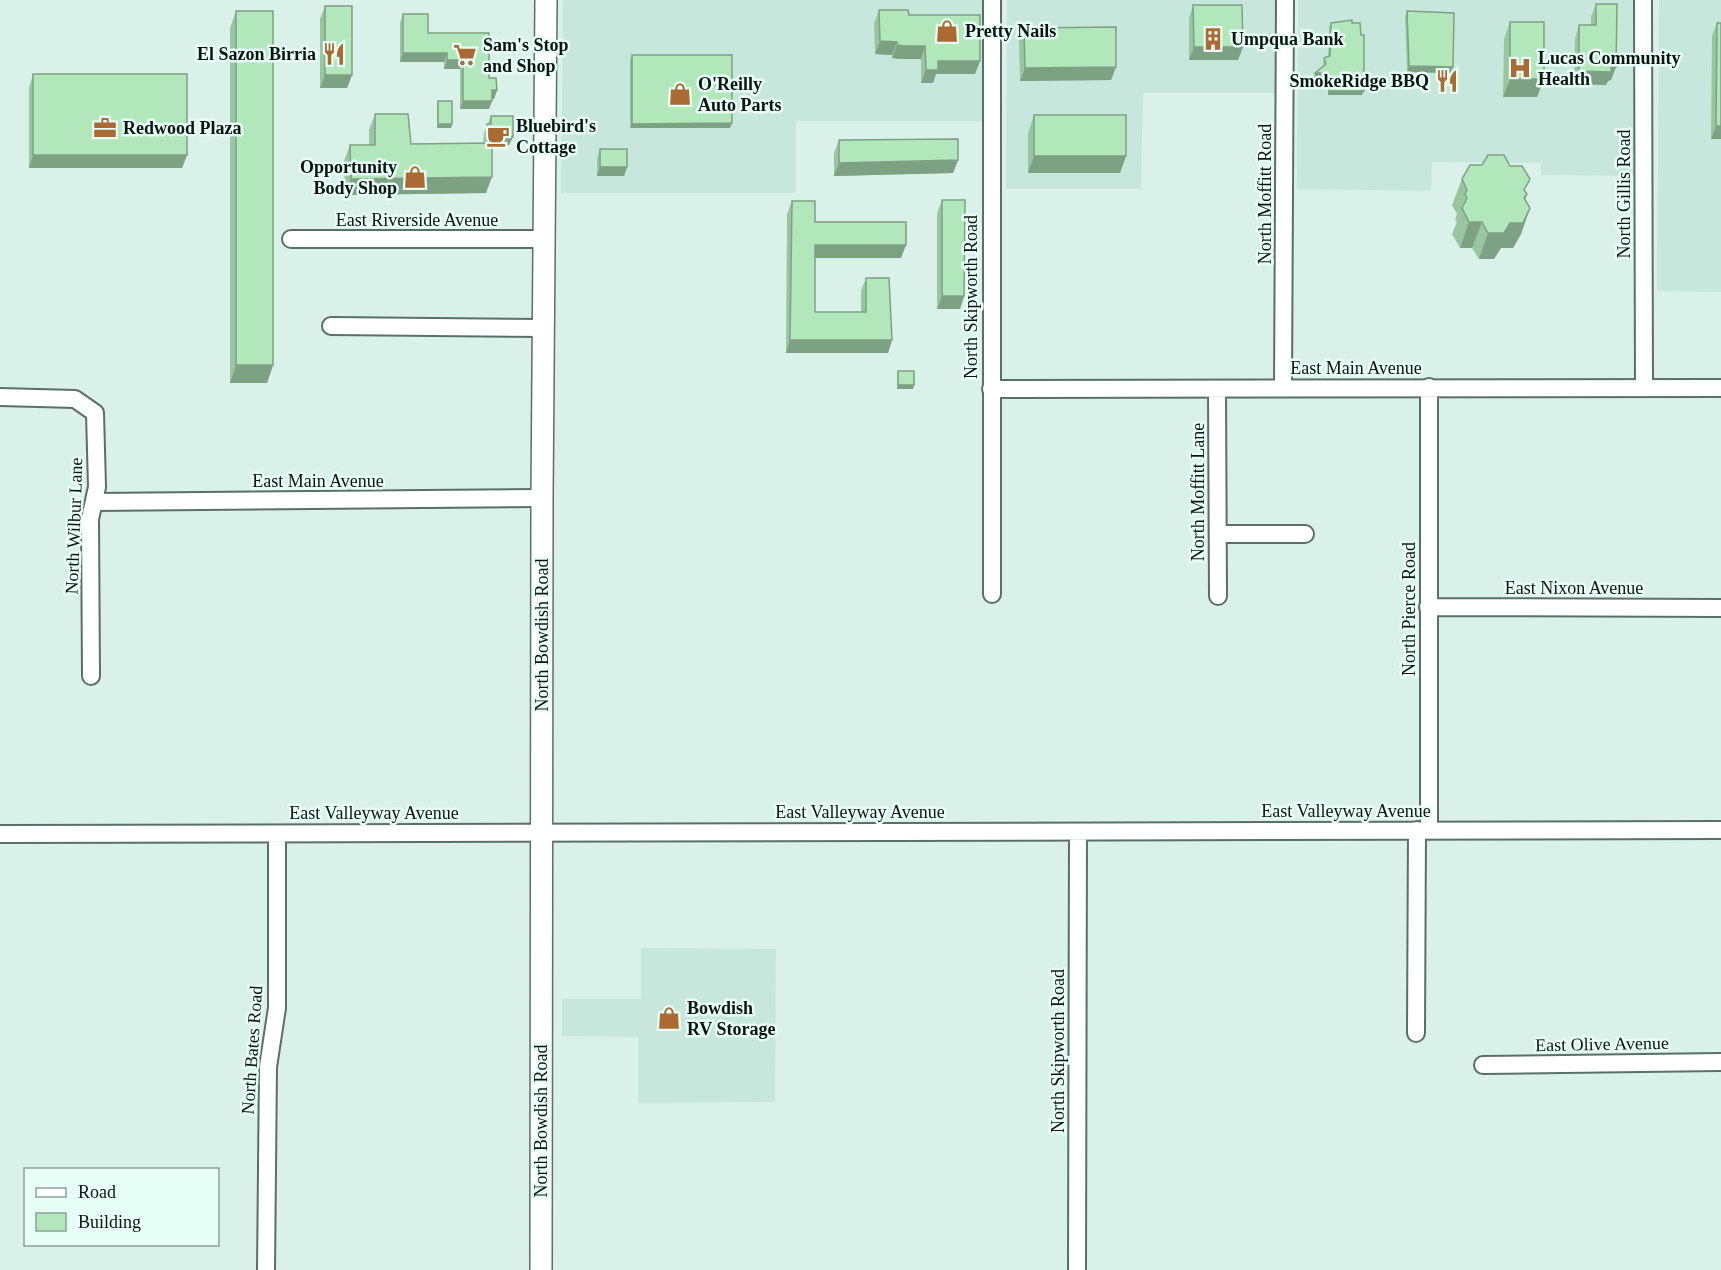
<svg xmlns="http://www.w3.org/2000/svg" width="1721" height="1270" font-family="'Times New Roman',serif">
  <rect width="100%" height="100%" fill="#daf1e9"/>
  <!-- built -->
  <path fill="#c7e7dc" d="M563,0H987V121H796V193H561Z
    M1007,0H1278L1279,93H1143L1141,189H1006Z
    M1298,0H1641L1640,176L1541,175V163L1432,162L1431,191L1297,189Z
    M1659,0H1721V292L1657,291Z
    M641,948L776,949L775,1102L638,1103V1037L562,1036V999H641Z"/>
  <g fill="none" stroke-linecap="round" stroke-linejoin="round">
    <!-- minor casing -->
    <g stroke="#5a6f67" stroke-width="20">
      <path id="minor" d="M992,0V594
        M1643,0L1644,388
        M291,239H544
        M331,326L543,328
        M1429,387V830
        M1283,388L1285,0
        M991,389L1721,388
        M1217,389L1218,596
        M0,397L75,399L95,413L97,487L90,519L91,676
        M95,502L542,498
        M1219,534H1305
        M1428,607L1721,608
        M0,834L1721,830
        M1416,1033L1417,830
        M1483,1065L1721,1062
        M266,1270L268,1067L277,1008V834
        M1077,1270L1078,832"/>
    </g>
    <!-- tertiary casing -->
    <g stroke="#5a6f67" stroke-width="24">
      <path id="tertiary" d="M541,1270L542,498L546,0"/>
    </g>
    <!-- minor -->
    <use href="#minor" stroke="#fff" stroke-width="16"/>
    <!-- tertiary -->
    <use href="#tertiary" stroke="#fff" stroke-width="21"/>
  </g>
  <!-- wall -->
  <path fill="#99c6a1" d="M1596,4L1616,67L1611,80L1608,81L1606,85L1574,84L1575,38L1579,25H1591V17Z
    M1193,5L1243,47L1238,60H1189V18Z
    M325,6L352,75L347,88H320V19Z
    M879,10L909,15L980,61L975,74H936L933,83H921V59H900L892,58V55L875,54L874,23Z
    M236,11L273,365L267,383H230V28Z
    M1407,11L1450,73L1407,72L1405,17Z
    M403,14L489,78L497,90L494,99H492L489,109H460V69H444V62H400V23Z
    M1510,22L1544,79L1537,97H1503L1504,39Z
    M1331,23L1362,95H1328V78H1314L1324,66L1323,63L1324,58L1328,56L1329,27Z
    M1717,23H1721V139H1711L1712,36Z
    M1024,28L1116,67L1111,80L1020,81L1019,41Z
    M632,55L730,128H630V59Z
    M33,74L187,155L182,168H29V88Z
    M438,101L452,124L451,128H437V105Z
    M375,114L411,144L483,143L484,133L491,116L513,137L509,145H497L495,149H492L486,193L345,195L344,161L350,145H369V130Z
    M1034,115L1126,156L1120,173H1028V133Z
    M839,140L958,160L953,173L834,176V153Z
    M600,149L627,167L624,176H597V158Z
    M1462,179L1525,192L1527,194L1525,199L1530,208L1521,234L1513,248H1501L1494,259H1479L1472,248H1460L1452,234L1457,222L1455,220L1457,214L1452,205Z
    M942,200L964,296L960,309H937V213Z
    M792,201L815,222L901,258H815V312H861V291L866,278L892,340L888,353H786L787,214Z
    M898,371L914,385L913,389H897V375Z"/>
  <!-- shaded-wall -->
  <path fill="#7da183" d="M880,41L897,42L892,55L875,54Z
    M897,45L925,46L921,59H900L892,58Z
    M1194,47H1243L1238,60H1189Z
    M403,53H447L444,62H400Z
    M447,60H463L460,69H444Z
    M938,61H980L975,74H936L933,83H921L926,70Z
    M1409,66L1453,67L1450,73L1407,72Z
    M1116,67L1111,80L1020,81L1025,68Z
    M1616,67L1611,80L1608,81L1606,85L1574,84L1579,71Z
    M1315,73H1329L1328,78H1314Z
    M325,75H352L347,88H320Z
    M1510,79H1544L1537,97H1503Z
    M492,90H497L494,99H489Z
    M1329,91H1364L1362,95H1328Z
    M463,101H492L489,109H460Z
    M732,123L730,128H630L632,124Z
    M438,124H452L451,128H437Z
    M1716,126H1721V139H1711Z
    M498,136L513,137L509,145H497L495,149H483L487,140Z
    M33,155H187L182,168H29Z
    M1034,156H1126L1120,173H1028Z
    M958,160L953,173L834,176L839,163Z
    M600,167H627L624,176H597Z
    M492,177L486,193L345,195L351,179Z
    M1527,194L1518,220L1530,208L1521,234L1513,248H1501L1494,259H1479L1488,233L1510,223Z
    M1469,222H1482L1472,248H1460Z
    M815,245H906L901,258H810Z
    M942,296H964L960,309H937Z
    M790,340H892L888,353H786Z
    M236,365H273L267,383H230Z
    M898,385H914L913,389H897Z"/>
  <!-- building -->
  <path fill="#b2e6bb" stroke="#7da183" stroke-width="1.5" d="M1596,4H1617L1616,67H1611V72L1579,71V25H1596Z
    M1193,5H1242L1243,47H1194Z
    M325,6H352V75H325Z
    M879,10H908L909,15H980V61H938V70H926L925,46H905L897,45V42L880,41Z
    M236,11H273V365H236Z
    M1407,11L1454,13L1453,67L1409,66Z
    M403,14H428V33H489V78H496L497,90H492V101H463V60H447V53H403Z
    M1352,20V23H1360L1361,35H1364V91H1329V73H1315L1326,64L1324,58L1330,56L1331,23Z
    M1510,22H1544V79H1510Z
    M1717,23H1721V126H1716Z
    M1116,27V67L1025,68L1024,28Z
    M632,55H732V123L632,124Z
    M33,74H187V155H33Z
    M438,101H452V124H438Z
    M375,114H408L411,144L492,143V177L351,179L350,145H375Z
    M1034,115H1126V156H1034Z
    M491,116H513V137L498,136V140H487V124H491Z
    M958,139V160L839,163V140Z
    M600,149H627V167H600Z
    M1488,155H1504L1510,166H1522L1530,179L1524,190L1527,194L1524,198L1530,208L1523,223H1510L1504,233H1488L1482,222H1469L1462,208L1467,198L1465,194L1467,190L1462,179L1470,165H1482Z
    M942,200H965L964,296H942Z
    M792,201H815V222H906V245H815V312H866V278H889L892,340H790Z
    M898,371H914V385H898Z"/>
  <!-- icons -->
  <defs>
    <g id="shop-bare" transform="scale(1.8)"><path d="M-5-2.5h2.3a2.7 3.5 0 0 1 5.4 0H5L5.5 6h-11ZM-1.5-2.5h3a1.5 2.3 0 0 0-3 0Z" fill="#aa6a32" stroke="#e7fff6" stroke-width="2.5" paint-order="stroke"/></g>
    <g id="building-bare" transform="scale(1.8)"><path d="M-4-6H4V6H1V3H-1V6H-4ZM-2.5-4.3h1.7v1.8h-1.7ZM.8-4.3h1.7v1.8H.8ZM-2.5-1h1.7V.8h-1.7ZM.8-1h1.7V.8H.8Z" fill="#aa6a32" stroke="#e7fff6" stroke-width="2.5" paint-order="stroke"/></g>
    <g id="restaurant-bare" transform="scale(1.8)"><path d="M-5-6h1v4h1v-4h1v4h1v-4h1v5L-1.5 .5V6h-2V.5L-5-1ZM5-6V6H3V1.5H1.5Q1.5-4 5-6Z" fill="#aa6a32" stroke="#e7fff6" stroke-width="2.5" paint-order="stroke"/></g>
    <g id="supermarket-bare" transform="scale(1.8)"><path d="M-6-5.5h2.5l.6 2H6L4.5 2H-2.5L-4.4-4H-6ZM-1.5 3.2a1.3 1.3 0 1 0 .1 0ZM3 3.2a1.3 1.3 0 1 0 .1 0Z" fill="#aa6a32" stroke="#e7fff6" stroke-width="2.5" paint-order="stroke"/></g>
    <g id="hospital-bare" transform="scale(1.8)"><path d="M-5-5h3v3.5h4V-5h3V5h-3V1.5h-4V5h-3Z" fill="#aa6a32" stroke="#e7fff6" stroke-width="2.5" paint-order="stroke"/></g>
    <g id="office-bare" transform="scale(1.8)"><path d="M-6-3h4V-5.5h4V-3h4V5H-6ZM-1-4.5V-3h2v-1.5ZM-6 0V1H6V0Z" fill="#aa6a32" stroke="#e7fff6" stroke-width="2.5" paint-order="stroke"/></g>
    <g id="cafe-bare" transform="scale(1.8)"><path d="M-5.5-4.5H6V0H3Q3 3.5 0 3.5H-2.5Q-5.5 3.5-5.5 0ZM3-3.2v2h1.7v-2ZM-6 4.5H4V6H-6Z" fill="#aa6a32" stroke="#e7fff6" stroke-width="2.5" paint-order="stroke"/></g>
  </defs>
  <g fill-rule="evenodd">
    <use href="#shop-bare" x="947" y="31"/>
    <use href="#building-bare" x="1213" y="39"/>
    <use href="#restaurant-bare" x="334" y="54"/>
    <use href="#supermarket-bare" x="465" y="55"/>
    <use href="#hospital-bare" x="1520" y="68"/>
    <use href="#restaurant-bare" x="1447" y="81"/>
    <use href="#shop-bare" x="680" y="94"/>
    <use href="#office-bare" x="105" y="128"/>
    <use href="#cafe-bare" x="498" y="136"/>
    <use href="#shop-bare" x="415" y="177"/>
    <use href="#shop-bare" x="669" y="1018"/>
  </g>
  <g text-anchor="middle" stroke-width="5" stroke-linejoin="round" paint-order="stroke">
    <!-- poi labels -->
    <g font-size="18" font-weight="bold" fill="#0c1411" stroke="#e7fff6" text-anchor="start">
      <text x="965" y="37">Pretty Nails</text>
      <text x="1231" y="45">Umpqua Bank</text>
      <text x="483" y="51">Sam's Stop<tspan x="483" dy="21">and Shop</tspan></text>
      <text x="316" y="60" text-anchor="end">El Sazon Birria</text>
      <text x="1538" y="64">Lucas Community<tspan x="1538" dy="21">Health</tspan></text>
      <text x="1429" y="87" text-anchor="end">SmokeRidge BBQ</text>
      <text x="698" y="90">O'Reilly<tspan x="698" dy="21">Auto Parts</tspan></text>
      <text x="516" y="132">Bluebird's<tspan x="516" dy="21">Cottage</tspan></text>
      <text x="123" y="134">Redwood Plaza</text>
      <text x="397" y="173" text-anchor="end">Opportunity<tspan x="397" dy="21">Body Shop</tspan></text>
      <text x="687" y="1014">Bowdish<tspan x="687" dy="21">RV Storage</tspan></text>
    </g>
    <!-- street labels -->
    <g font-size="18" fill="#0c1411" stroke="#e7fff6">
      <text transform="translate(1265 194) rotate(-90)" y="6">North Moffitt Road</text>
      <text transform="translate(1624 194) rotate(-90)" y="6">North Gillis Road</text>
      <text x="417" y="226">East Riverside Avenue</text>
      <text transform="translate(971 297) rotate(-90)" y="6">North Skipworth Road</text>
      <text x="1356" y="374">East Main Avenue</text>
      <text x="318" y="487">East Main Avenue</text>
      <text transform="translate(1198 492) rotate(-90)" y="6">North Moffitt Lane</text>
      <text transform="translate(74 526) rotate(-88)" y="6">North Wilbur Lane</text>
      <text x="1574" y="594">East Nixon Avenue</text>
      <text transform="translate(1409 609) rotate(-90)" y="6">North Pierce Road</text>
      <text transform="translate(542 635) rotate(-90)" y="6">North Bowdish Road</text>
      <text x="1346" y="817">East Valleyway Avenue</text>
      <text x="860" y="818">East Valleyway Avenue</text>
      <text x="374" y="819">East Valleyway Avenue</text>
      <text transform="translate(1602 1044) rotate(-1)" y="6">East Olive Avenue</text>
      <text transform="translate(252 1050) rotate(-86)" y="6">North Bates Road</text>
      <text transform="translate(1058 1051) rotate(-90)" y="6">North Skipworth Road</text>
      <text transform="translate(541 1121) rotate(-90)" y="6">North Bowdish Road</text>
    </g>
  </g>
  <!-- legend -->
  <rect x="24" y="1168" width="195" height="78" fill="#e7fff6" stroke="#8fa19a" stroke-width="1.5"/>
  <rect x="36" y="1188" width="30" height="9" fill="#ffffff" stroke="#8fa19a" stroke-width="1.5"/>
  <text x="78" y="1198" font-size="18" fill="#0c1411">Road</text>
  <rect x="36" y="1213" width="30" height="18" fill="#b2e6bb" stroke="#8fa19a" stroke-width="1.5"/>
  <text x="78" y="1228" font-size="18" fill="#0c1411">Building</text>
</svg>
